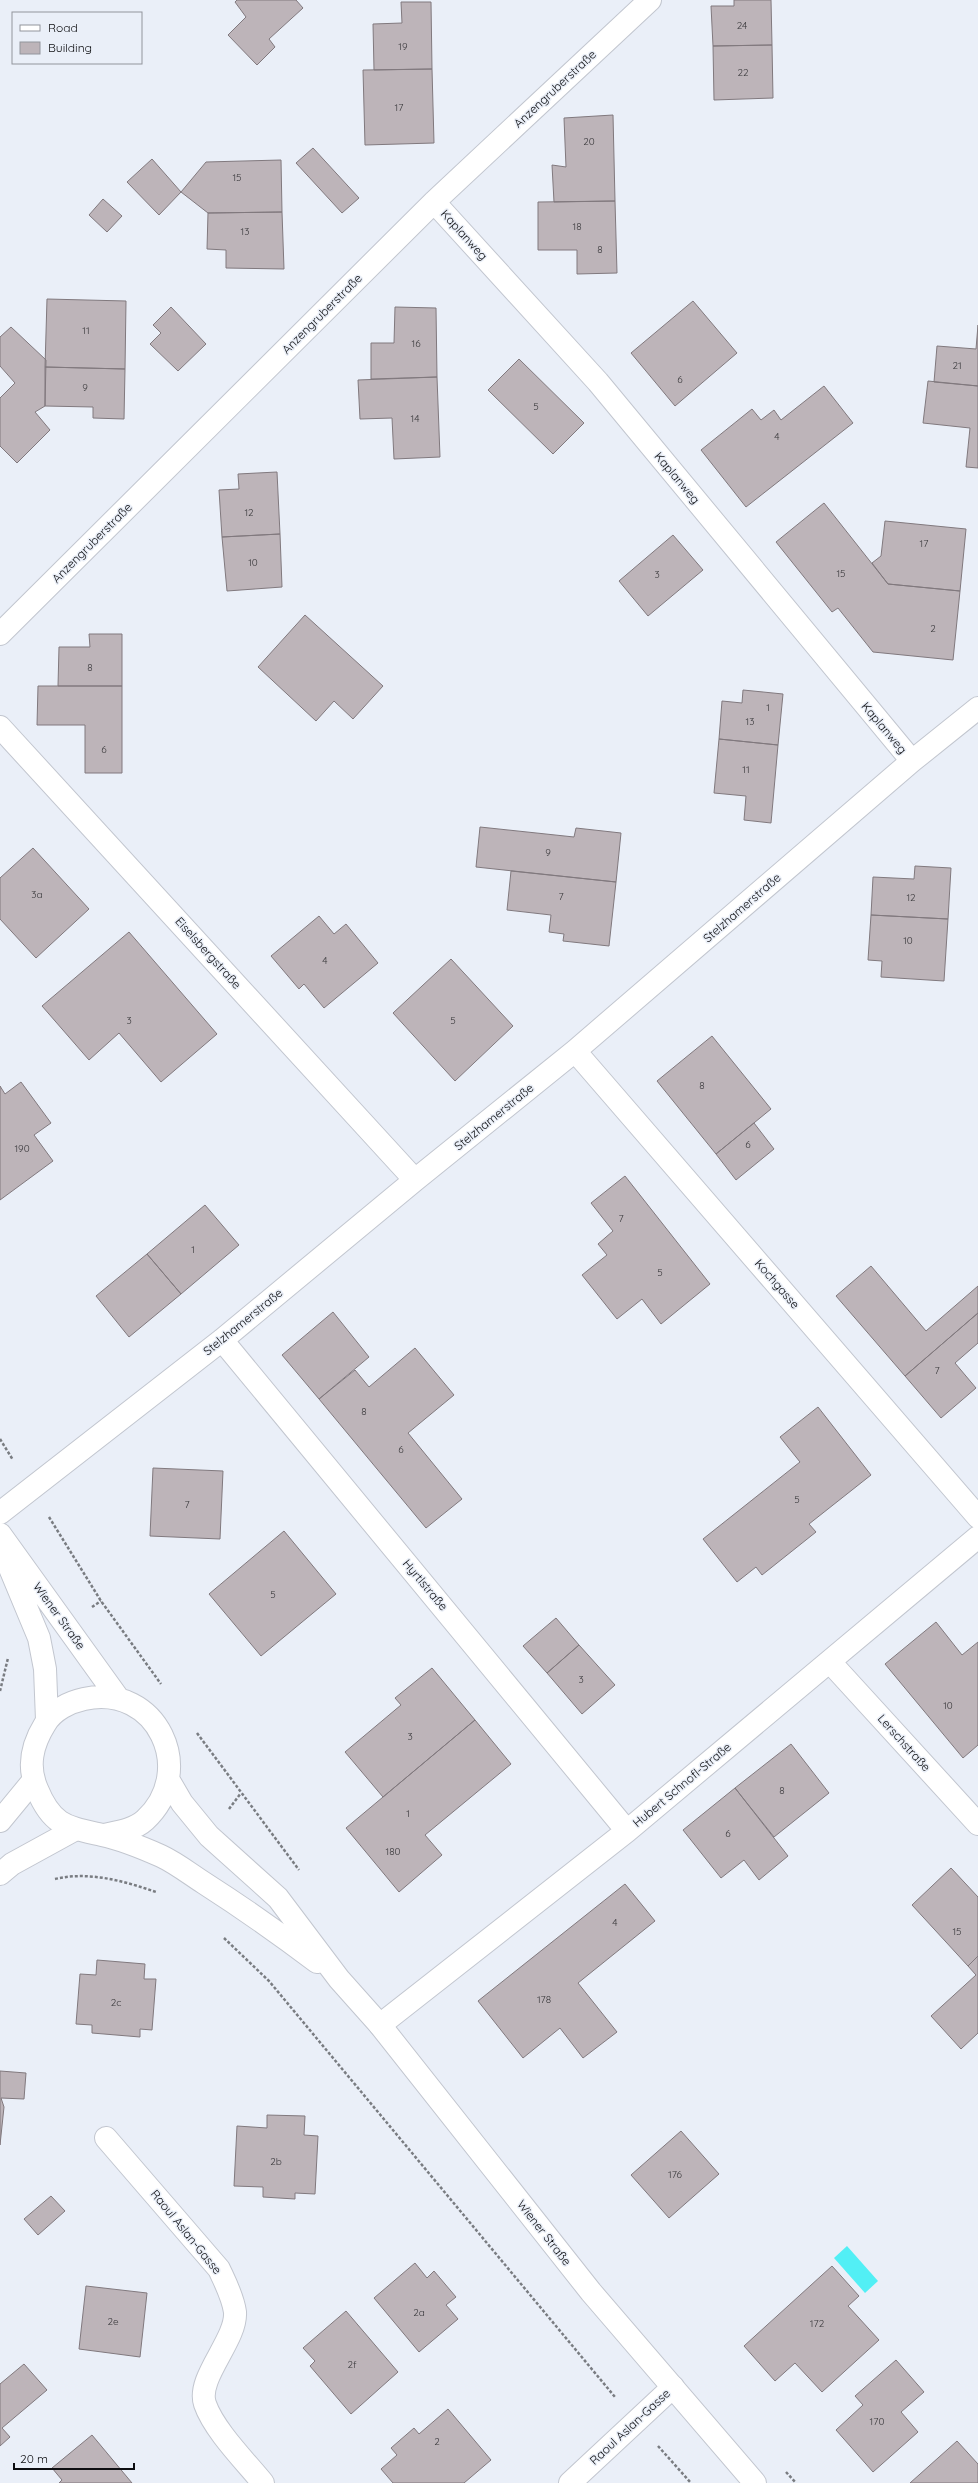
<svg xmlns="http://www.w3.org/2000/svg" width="978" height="2483" font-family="Quicksand,sans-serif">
  <rect width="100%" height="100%" fill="#eaeff8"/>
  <!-- water -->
  <path fill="#52eff5" d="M847,2246L878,2281L865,2293L834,2258Z"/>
  <!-- building -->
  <path fill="#bdb4b9" stroke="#81797e" d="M237,0H296L303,8L269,39L275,47L257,65L228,35L246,17L235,2Z
    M734,0H771L772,45L713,46L711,6H734Z
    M401,2H431L432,69L374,70L373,24L402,23Z
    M772,45L773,98L714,100L713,46Z
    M432,69L434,143L365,145L363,70Z
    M613,115L615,201L554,202L552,165L566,167L564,118Z
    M313,148L359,198L342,213L296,163Z
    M152,159L181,192L159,215L127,182Z
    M281,160L282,212L208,213L181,192L206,162Z
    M103,199L122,216L107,232L89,215Z
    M615,201L617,273L577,274V250H538V202Z
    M282,212L284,269L226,268V250L207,249L208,213Z
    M47,299L126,301L125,369L45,367Z
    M693,301L737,353L675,406L631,353Z
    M171,307L206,344L178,371L150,344L161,333L153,325Z
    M395,307L436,308L437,377L371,379V343H394Z
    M978,325V386L934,382L937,346L976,349Z
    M11,327L46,360L45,406L35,412L50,430L17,463L0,446V398L15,383L0,366V337Z
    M519,359L584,423L553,454L488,390Z
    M45,367L125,369L124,419L93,418V407L45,406Z
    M437,377L440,457L394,459L392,418L360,419L358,380Z
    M928,381L978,386V468L966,467L970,428L923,423Z
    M824,386L853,423L746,507L701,450L752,409L761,420L774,410L781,420Z
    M277,472L280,534L222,537L219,490L239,489L238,474Z
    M824,503L888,584L960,591L953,660L873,652L838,608L832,612L776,542Z
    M885,521L966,529L960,591L888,584L872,563L881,556Z
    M280,534L282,587L227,591L222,537Z
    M673,535L703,570L648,616L619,581Z
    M305,615L383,686L353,719L334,701L316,721L258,667Z
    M89,634H122V686H58L59,647H90Z
    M38,686H122V773H85V725H37Z
    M743,690L783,694L778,745L719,739L722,701L742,703Z
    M719,739L778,745L771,823L744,820L746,796L714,793Z
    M480,827L574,837L576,828L621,833L616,882L476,867Z
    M33,848L89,909L36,958L0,919V878Z
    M915,866L951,868L948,919L871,915L873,877L914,879Z
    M511,871L616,882L609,946L563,941L564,934L549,932L551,915L507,910Z
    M871,915L948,919L944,981L881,977L882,961L868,960Z
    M319,916L334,934L346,924L378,963L324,1008L304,984L299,989L271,956Z
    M129,932L217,1034L161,1082L119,1033L89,1060L42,1006Z
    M451,959L513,1026L455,1081L393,1013Z
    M712,1036L771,1109L716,1154L657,1081Z
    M21,1082L51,1123L34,1135L53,1161L0,1200V1086L5,1094Z
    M754,1123L774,1149L736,1180L716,1154Z
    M625,1176L710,1284L661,1324L642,1299L617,1319L582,1275L607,1255L598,1244L613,1231L591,1203Z
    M205,1205L239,1245L181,1294L147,1254Z
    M147,1254L181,1294L129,1337L96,1296Z
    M871,1266L926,1331L978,1286V1313L905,1376L836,1296Z
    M333,1312L369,1357L319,1399L282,1355Z
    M978,1313V1343L955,1363L976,1388L941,1418L905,1376Z
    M415,1348L454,1395L408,1433L462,1499L426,1528L319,1399L355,1370L369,1387Z
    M818,1407L871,1475L809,1524L816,1532L762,1575L756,1567L737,1582L703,1539L800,1462L780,1437Z
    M153,1468L223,1471L220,1539L150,1536Z
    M284,1531L336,1594L261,1656L209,1594Z
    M556,1618L579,1645L547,1673L523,1646Z
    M936,1622L962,1655L978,1642V1745L963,1758L885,1664Z
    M579,1645L615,1685L582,1714L547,1673Z
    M432,1668L475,1720L383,1797L345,1752L401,1705L395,1698Z
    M475,1720L511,1764L425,1835L442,1855L399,1892L346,1828Z
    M791,1744L829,1793L774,1837L735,1788Z
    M735,1788L788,1856L759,1880L744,1860L721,1878L683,1830Z
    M951,1868L978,1897V1956L968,1966L912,1905Z
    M625,1884L655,1921L578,1983L617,2032L583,2058L560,2028L523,2058L478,2001Z
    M978,1956V2033L961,2049L931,2016L976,1975L968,1966Z
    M97,1960L145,1964L144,1979H156L152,2030L140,2029V2037L92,2033V2025L76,2024L80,1974L96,1975Z
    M0,2071L26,2073L24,2099L1,2098L4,2107L0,2145Z
    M267,2115L305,2116L304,2135L318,2136L315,2194L295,2193V2199L263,2197V2187L234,2186L237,2126L267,2128Z
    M681,2131L719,2174L669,2218L631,2175Z
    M51,2196L65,2211L38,2235L24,2219Z
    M415,2263L427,2278L434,2271L456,2297L446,2305L458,2319L419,2352L374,2298Z
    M832,2266L859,2296L848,2306L879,2340L822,2392L795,2363L775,2381L744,2346Z
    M86,2286L147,2293L140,2357L79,2349Z
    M346,2311L398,2372L351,2414L310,2366L315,2361L303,2348Z
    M896,2360L924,2392L901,2412L918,2432L873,2472L836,2430L863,2405L855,2396Z
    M24,2364L47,2390L2,2428L10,2437L0,2446V2384Z
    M448,2409L491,2460L464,2483H393L381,2469L397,2455L391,2448L414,2428L419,2434Z
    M92,2435L132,2483H59L62,2480L52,2468Z
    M957,2441L978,2464V2483H910Z"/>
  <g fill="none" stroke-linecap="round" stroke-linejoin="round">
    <!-- minor casing -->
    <g stroke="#c2c6cf" stroke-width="24">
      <path id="minor" d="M434,202L598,382L912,761
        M0,634L434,202L650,0
        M0,727L415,1180
        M575,1051L978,1517
        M222,1340L627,1831
        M0,1513L222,1340L415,1180L575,1051L912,761L978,708
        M830,1662L978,1824
        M380,2025L627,1831L978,1537
        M106,2138L219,2269C225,2282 233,2297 235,2312C237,2340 196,2378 205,2404C214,2430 245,2461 263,2483
        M570,2483L673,2387"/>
    </g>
    <!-- tertiary casing -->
    <g stroke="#c2c6cf" stroke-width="24">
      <path id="tertiary" d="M0,1821L33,1781
        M0,1874L12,1864L74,1830"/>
    </g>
    <!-- primary casing -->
    <g stroke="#c2c6cf" stroke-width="24">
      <path id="primary" d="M0,1534L118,1698
        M4,1554L39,1638L45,1669L47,1720
        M168,1779L182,1803L209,1836L278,1898L339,1979L380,2025L591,2292L755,2483
        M104,1835C118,1832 134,1830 145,1820C198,1771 157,1683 84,1699C70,1702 53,1710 45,1724C32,1745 27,1766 37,1789C52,1826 67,1827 102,1835C121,1839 143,1848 161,1856C176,1863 190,1874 204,1883C243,1908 280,1934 317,1962"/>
    </g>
    <!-- path -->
    <path stroke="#797c81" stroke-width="2.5" stroke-dasharray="3 2" stroke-linecap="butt" d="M0,1439L13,1460
      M49,1517L101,1601L161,1684
      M92,1607L101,1601
      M0,1691L8,1658
      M197,1733L299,1870
      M229,1809L241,1793
      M55,1879C89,1871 124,1881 156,1892
      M224,1938L269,1981L615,2397
      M658,2446L691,2483
      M786,2472L796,2483"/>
    <!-- minor -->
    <use href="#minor" stroke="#fff" stroke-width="22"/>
    <!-- tertiary -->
    <use href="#tertiary" stroke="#fff" stroke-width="22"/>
    <!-- primary -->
    <use href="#primary" stroke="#fff" stroke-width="22"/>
  </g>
  <g text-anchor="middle" stroke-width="3" stroke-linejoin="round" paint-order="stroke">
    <!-- number labels -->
    <g font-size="10" fill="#39383b">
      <text x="742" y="29">24</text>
      <text x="403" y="50">19</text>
      <text x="743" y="76">22</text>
      <text x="399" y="111">17</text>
      <text x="589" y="145">20</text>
      <text x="237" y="181">15</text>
      <text x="577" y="230">18</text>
      <text x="245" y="235">13</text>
      <text x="600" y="253">8</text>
      <text x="86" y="334">11</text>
      <text x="416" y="347">16</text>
      <text x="957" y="369">21</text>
      <text x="680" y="383">6</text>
      <text x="85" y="391">9</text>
      <text x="536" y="410">5</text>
      <text x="415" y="422">14</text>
      <text x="777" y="440">4</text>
      <text x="249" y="516">12</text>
      <text x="924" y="547">17</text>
      <text x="253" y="566">10</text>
      <text x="841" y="577">15</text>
      <text x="657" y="578">3</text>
      <text x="933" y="632">2</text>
      <text x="90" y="671">8</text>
      <text x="768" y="711">1</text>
      <text x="750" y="725">13</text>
      <text x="104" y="753">6</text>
      <text x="746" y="773">11</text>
      <text x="548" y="856">9</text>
      <text x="37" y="898">3a</text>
      <text x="561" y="900">7</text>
      <text x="911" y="901">12</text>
      <text x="908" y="944">10</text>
      <text x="325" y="964">4</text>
      <text x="129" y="1024">3</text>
      <text x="453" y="1024">5</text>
      <text x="702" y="1089">8</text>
      <text x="748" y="1148">6</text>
      <text x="22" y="1152">190</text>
      <text x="621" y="1222">7</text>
      <text x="193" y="1253">1</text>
      <text x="660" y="1276">5</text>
      <text x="937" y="1374">7</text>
      <text x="364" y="1415">8</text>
      <text x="401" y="1453">6</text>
      <text x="797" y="1503">5</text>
      <text x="187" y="1508">7</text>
      <text x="273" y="1598">5</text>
      <text x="581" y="1683">3</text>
      <text x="948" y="1709">10</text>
      <text x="410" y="1740">3</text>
      <text x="782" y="1794">8</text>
      <text x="408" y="1817">1</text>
      <text x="728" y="1837">6</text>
      <text x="393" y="1855">180</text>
      <text x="615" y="1926">4</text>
      <text x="957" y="1935">15</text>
      <text x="544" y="2003">178</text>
      <text x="116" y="2006">2c</text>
      <text x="276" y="2165">2b</text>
      <text x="675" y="2178">176</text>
      <text x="419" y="2316">2a</text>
      <text x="113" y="2325">2e</text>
      <text x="817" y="2327">172</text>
      <text x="352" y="2368">2f</text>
      <text x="877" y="2425">170</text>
      <text x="437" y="2445">2</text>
    </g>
    <!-- street labels -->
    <g font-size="12" fill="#0d0e11" stroke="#eaeff8">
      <text transform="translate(555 89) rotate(-43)" y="4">Anzengruberstraße</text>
      <text transform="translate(464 235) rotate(48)" y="4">Kaplanweg</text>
      <text transform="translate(322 314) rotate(-45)" y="4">Anzengruberstraße</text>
      <text transform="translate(677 478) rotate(50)" y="4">Kaplanweg</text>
      <text transform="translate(92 543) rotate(-45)" y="4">Anzengruberstraße</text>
      <text transform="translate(884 728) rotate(50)" y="4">Kaplanweg</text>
      <text transform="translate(742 908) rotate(-41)" y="4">Stelzhamerstraße</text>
      <text transform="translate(208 953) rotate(48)" y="4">Eiselsbergstraße</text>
      <text transform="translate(494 1117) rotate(-39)" y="4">Stelzhamerstraße</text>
      <text transform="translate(777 1284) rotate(49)" y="4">Kochgasse</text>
      <text transform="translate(243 1322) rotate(-39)" y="4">Stelzhamerstraße</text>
      <text transform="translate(425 1585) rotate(50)" y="4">Hyrtlstraße</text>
      <text transform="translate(59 1616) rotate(54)" y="4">Wiener Straße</text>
      <text transform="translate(904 1743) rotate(48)" y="4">Lerschstraße</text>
      <text transform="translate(682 1785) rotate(-40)" y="4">Hubert Schnofl-Straße</text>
      <text transform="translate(186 2232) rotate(51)" y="4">Raoul Aslan-Gasse</text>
      <text transform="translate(544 2233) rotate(52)" y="4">Wiener Straße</text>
      <text transform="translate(630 2427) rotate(-43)" y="4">Raoul Aslan-Gasse</text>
    </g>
  </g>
  <!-- legend -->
  <rect x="12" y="12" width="130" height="52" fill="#eaeff8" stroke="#92959c"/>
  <rect x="20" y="25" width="20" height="6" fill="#ffffff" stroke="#92959c"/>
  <text x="48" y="32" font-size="12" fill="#0d0e11">Road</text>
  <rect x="20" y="42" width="20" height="12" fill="#bdb4b9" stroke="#92959c"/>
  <text x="48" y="52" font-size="12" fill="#0d0e11">Building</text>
  <!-- scale -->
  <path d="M14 2463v6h120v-6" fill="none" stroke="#0d0e11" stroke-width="2"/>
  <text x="20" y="2463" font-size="12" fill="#0d0e11" stroke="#eaeff8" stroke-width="3" paint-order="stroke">20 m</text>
</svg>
